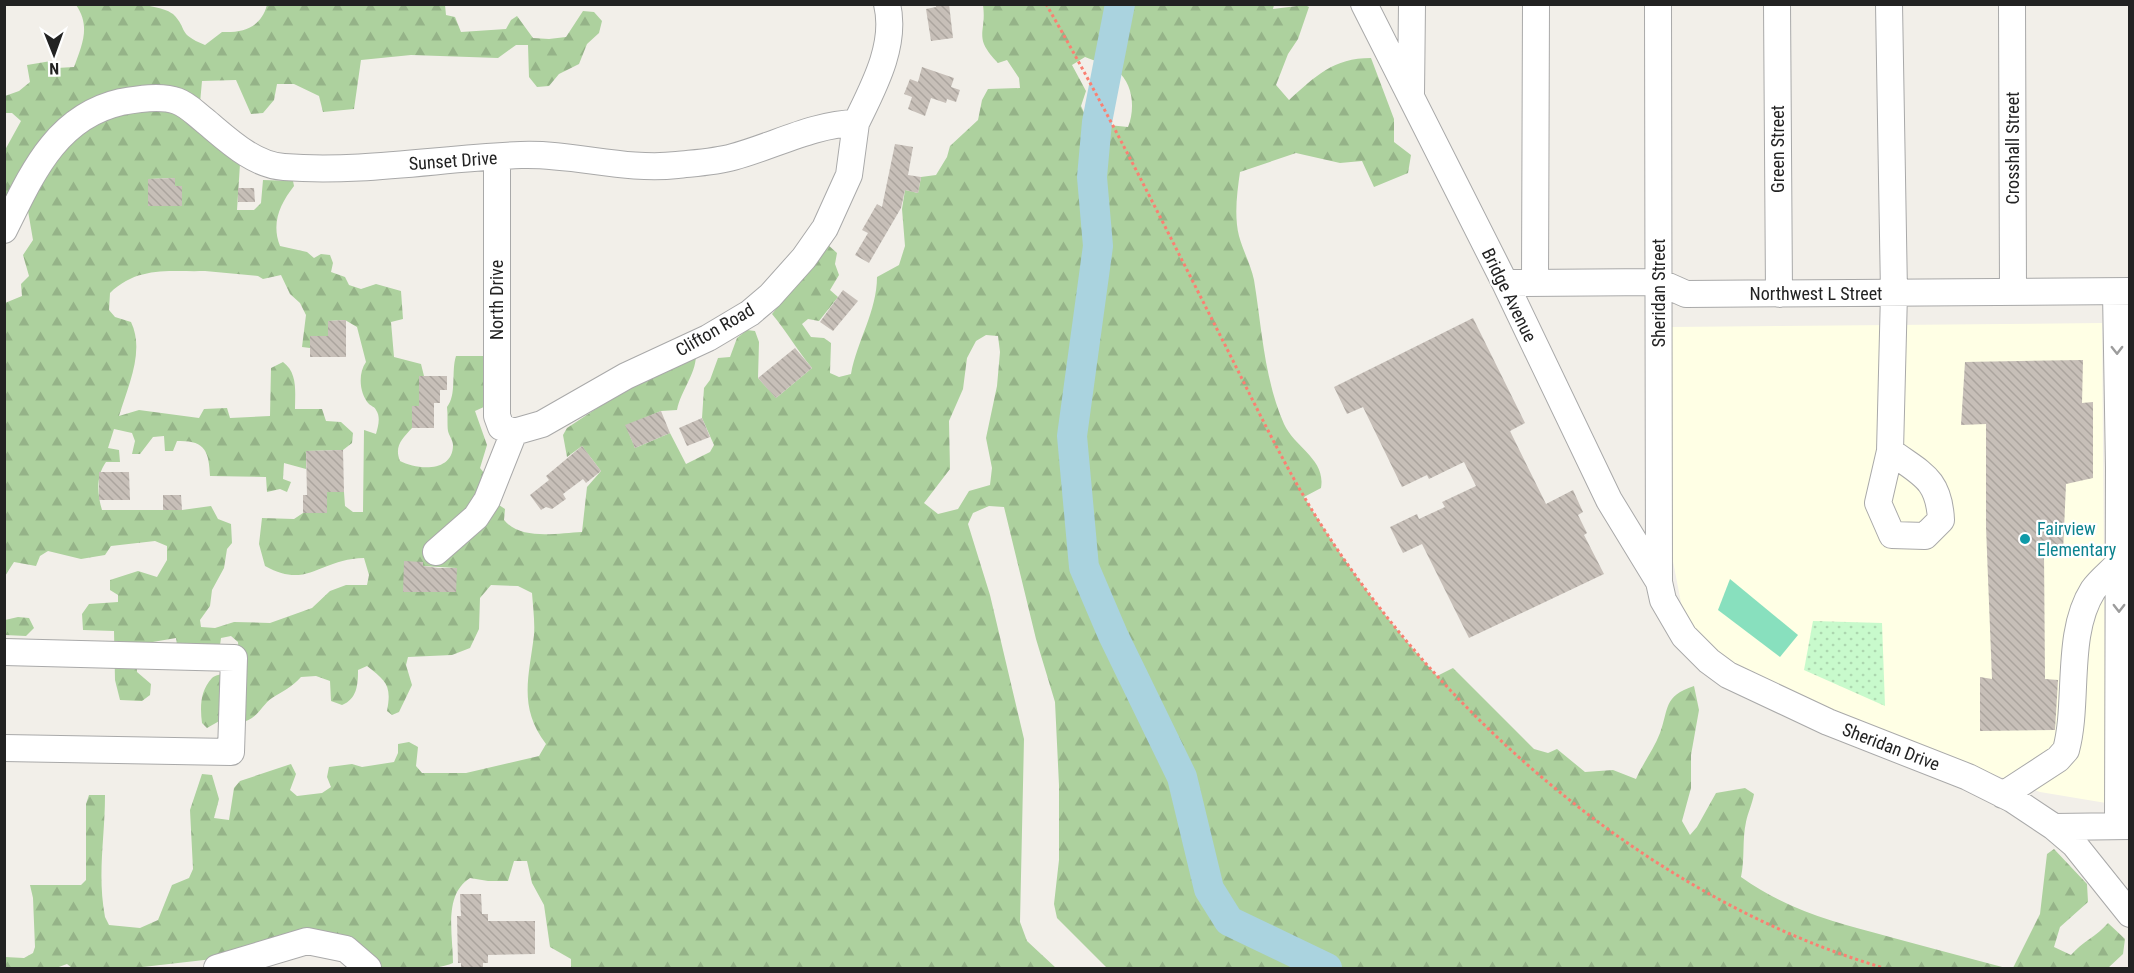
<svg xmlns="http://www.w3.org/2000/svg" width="2134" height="973" font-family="'Roboto Condensed',sans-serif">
  <defs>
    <pattern id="forest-firs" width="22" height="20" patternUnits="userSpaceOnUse" patternTransform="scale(1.5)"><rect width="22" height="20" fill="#add19e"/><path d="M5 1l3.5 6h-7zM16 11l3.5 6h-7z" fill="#95b388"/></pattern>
    <pattern id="park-dots" width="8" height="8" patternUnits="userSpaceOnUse" patternTransform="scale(1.5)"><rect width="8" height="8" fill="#c8facc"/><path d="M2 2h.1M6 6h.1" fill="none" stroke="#acd6af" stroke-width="1.8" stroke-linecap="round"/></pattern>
    <pattern id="building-back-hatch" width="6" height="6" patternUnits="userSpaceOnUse" patternTransform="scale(1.5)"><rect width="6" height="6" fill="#c7bfb8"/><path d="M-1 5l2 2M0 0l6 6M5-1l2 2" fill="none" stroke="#aba49e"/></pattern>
  </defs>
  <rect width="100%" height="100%" fill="#f2efe9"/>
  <!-- education -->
  <path fill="#ffffe5" d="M2102,323L2106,803L2040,792L1902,739L1734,667L1684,618L1670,546L1669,327Z"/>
  <!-- forest -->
  <path fill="url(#forest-firs)" fill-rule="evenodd" d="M76,5C100,5 155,0 173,14C189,30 176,33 205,45L222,32C244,33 261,27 267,5H445L446,15L455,17L461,32L506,29L511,20L517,16L533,38L549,39L566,37L583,11L594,12L602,21L599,33L587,44L579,64L559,74L549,86L537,87L529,77L528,45H516L498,58L411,55L361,60L354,109L323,112L319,96L294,84H277L274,100L263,113L251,114L236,80L202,81L200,103L113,96L5,205V150L21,121L12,113H5V96L19,91L30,82L27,65L51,61L57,68L74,67C82,45 91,26 76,5Z
    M983,5H1274L1273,9L1305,5L1309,7L1298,39L1288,54L1276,85L1289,100C1316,76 1333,58 1371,58L1394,119V142L1411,155L1408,173L1374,187L1362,161L1340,163L1296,153L1240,172C1237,193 1234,216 1239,236C1243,251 1251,265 1254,280C1262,329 1264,378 1284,424C1295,448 1326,459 1321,488L1304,497C1343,561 1386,621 1437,676L1453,668L1534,749L1548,753L1557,749L1585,772L1613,770L1636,779C1643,763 1654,749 1660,733C1669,709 1663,696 1694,686L1699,710L1691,755V788L1682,821L1690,835L1697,827L1716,793L1745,788L1754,794C1752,805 1748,812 1746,822C1742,840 1745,859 1741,877C1789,911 1833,922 1890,937C1928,947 1967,958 2006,968H1107L1057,918L1054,904L1059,860V785L1055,702L1036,639L1004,507L989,506L973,513L968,524L990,595L1024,739L1020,922L1027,941L1056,968H571V959L550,947L544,905L532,883L527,861H514L508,881H488L470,878C443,895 453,935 453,963C438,970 389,973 373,965C360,958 348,944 336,934L248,955L134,968H72L67,964L56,968H5V957L24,958L33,953L35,947L33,898L30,885H81L86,880V804L89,795H105C105,838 97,874 105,917L109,925L140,928L158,920L172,885L189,878L193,869L190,810L202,774L212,775L219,799L214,818L229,820L234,788L240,781L291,764L296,774L290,790L297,796L322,793L331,787L327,777L329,767L352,764L362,767L394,762L398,753V744L409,742L418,747L416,766L422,773H466L539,756L546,744C518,707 529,677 534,635C535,622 533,607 532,593L518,586L491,585L480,598L479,629L470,648L452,655L408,657L406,665L412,685L399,712L392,715L387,711C392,685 386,681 367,666L358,670C358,685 357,699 342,705L331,701L330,681L316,676L301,677C292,687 283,691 272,698C262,705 259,716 246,721L228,716L207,728L202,723C200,707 200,691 212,678C215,675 221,675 225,672C233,665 239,652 238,642L231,636L221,638L218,660L178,652L176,638L141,644L137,654V672L151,684L150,695L142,701L120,700L115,680L114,631L83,630L82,614L89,604L118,602V595L110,590V580L138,571L157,577L167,560V546L155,541L111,546L105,555L81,559L48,551L40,556L36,566L14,562L5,576V303L22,296L21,284L29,276L23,255L33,240L27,205L50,165L87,125L131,109H173L240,164L237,210H254L261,203L263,180L293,181L294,186C280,204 271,223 280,246L307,252L314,258L321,254L330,255L333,263L331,272L345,277L349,285L361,289L376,284L401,291L403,319L391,322L394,357L421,364L424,376H419V406H412V428C402,439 394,446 400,461C417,470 453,473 453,445C453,440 449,436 448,431C447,424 448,415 447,407C457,395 451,371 456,356H483L485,361L486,406L475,411L487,445L480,468L485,474L482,529L490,520L496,503L505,509L504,520C521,541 558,533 582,532L587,487L601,471L582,446L567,457L563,435L567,428L623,391L696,356C695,376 681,390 677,410L661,411L626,426L635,448L670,433L686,464L710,452L714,445L702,418L704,388L710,380L718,358L730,357L737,338L747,330L755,331L759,342L758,378L776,398L812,368C797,350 787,332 772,314L827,244L837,253L835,264L839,275L830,290L838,297L819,321L808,319L802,324L811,337L824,338L831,343L830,373L839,377L851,374C857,341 877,311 877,277L899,265L905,246L902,209L905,190L918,193L921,177L936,175L947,157L950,146L978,120L982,100L988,89L1020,88L1019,78L1007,60L998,63C972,36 987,34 983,5ZM1085,57C1095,61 1108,64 1116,70C1134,83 1135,110 1128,127L1089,123L1081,106L1086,91L1072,65ZM174,178L175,186H182V206H149V179ZM205,271L258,276L263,279L281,275L290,294L300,303L306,315L302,347L310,348L328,336V321L345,320L357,327L366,362C358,373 359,393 369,404C371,406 375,407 376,410C381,417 378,427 376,434L364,430L363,512H353L345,506L344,492H327V513H303L294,519L262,518L259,544L265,566C308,590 319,559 364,558L369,575L367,585H346L330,591L312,608L270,623L234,622L215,628L201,627L200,620L210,606L212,590L224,568L227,549L232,543L231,524L218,519L211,506L182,510H102C97,493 96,476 106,462H120L119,450L108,448L114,429L132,433L135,441L132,454H140L153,437L164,436L165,451H173L177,441C205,440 209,451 210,476L266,477L267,492L280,489L287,492L291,482L283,479L284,463L306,469V451L343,450L352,443L353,433L341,422L326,421L322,409H295C295,392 298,373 283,362L271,368L270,416L230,418L227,408L204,409L199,418L139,410L119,416C128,386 145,351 131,322L115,317L109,310L110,293C138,266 168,272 205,271ZM986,335L998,336L1000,352L997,386L986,438L992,468L990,485L969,491L958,509L938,514L924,503L950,469L949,421L963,389L967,358L976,341ZM404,562H423V566L456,568V592H404Z
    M18,617L29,618L34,628L26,636L5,635V620Z
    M2054,849L2087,884L2088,902L2060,927L2054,947L2071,955C2082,942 2097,936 2108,923L2125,939L2123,954L2108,968H2013L2040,914L2047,854Z"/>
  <!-- park -->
  <path fill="url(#park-dots)" d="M1813,621L1882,623L1885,706L1804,670Z"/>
  <!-- pitch -->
  <path fill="#88e0be" d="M1730,579L1798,635L1780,657L1718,610Z"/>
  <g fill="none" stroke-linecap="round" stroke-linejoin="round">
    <!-- river -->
    <path stroke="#aad3df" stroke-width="30" d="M1120,4L1097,122L1092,177L1098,246L1072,436L1084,567L1113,635L1182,777L1209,889L1229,921L1327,968"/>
  </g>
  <!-- building -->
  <path fill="url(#building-back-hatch)" d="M936,4H949L953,38L931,41L926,9L936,7Z
    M922,67L954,78L951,87L960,90L956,102L947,99L946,103L931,98L925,116L908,109L912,97L904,94L910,79L918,82Z
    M895,144L913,147L908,175L921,177L918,193L905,190L901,208L869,263L855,255L868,233L862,230L877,204L882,207Z
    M175,178V186H182V206H148V179Z
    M238,188H254L255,202H238Z
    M843,290L858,301L833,331L820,322Z
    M1473,318L1525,423L1510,431L1546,504L1573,490L1583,512L1578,515L1587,533L1584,535L1604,574L1469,638L1422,544L1403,553L1390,527L1417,514L1419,519L1445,507L1442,502L1476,486L1464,462L1429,479L1427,475L1402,487L1363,407L1347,414L1334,387Z
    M346,320V357H310V336H328V321Z
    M795,348L812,368L776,398L758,378Z
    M2083,360L2082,403L2093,402V478L2066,484L2063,552L2044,554L2045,679L2058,680L2055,730L1980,731V677L1992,679L1986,527V424L1961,425L1965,362Z
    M419,376H447V390H440V403H434V428H412V406H419Z
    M661,411L670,433L635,448L625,425Z
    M702,418L710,437L687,446L679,428Z
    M582,446L601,471L586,483L583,479L563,494L566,499L552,509L546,507L541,510L530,495L549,480L546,476Z
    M343,450L344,492H327V513H303V495H307L306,451Z
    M99,472H129L130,500H99Z
    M163,495H181L182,510H163Z
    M404,561L423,562V566L438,568H457L456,592H403Z
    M460,894H481L482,914H488V921H535V954L488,955V963H483V969H461V963H458L457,916H461Z"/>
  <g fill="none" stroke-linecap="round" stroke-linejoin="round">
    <!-- minor casing -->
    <g stroke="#a9a9a9" stroke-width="28">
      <path id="minor" d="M1364,4L1505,283L1609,500L1659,582
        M1658,4L1659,582L1663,600L1684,636L1709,661L1728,675L1828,722L1968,777L2012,799L2054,827L2074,844L2130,914
        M1777,4L1779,294
        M1889,4L1894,293L1890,451L1878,503L1892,535L1925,536L1941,520C1939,478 1921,474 1890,451
        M2012,4L2013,292
        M1411,94L1412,4
        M497,158V416L501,427L514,432L542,424L626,376L708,338L750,313L770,296L804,258L825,228L849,175L856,123
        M4,230C31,176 55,117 121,102C137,99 161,95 177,101C188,105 195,113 204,120C227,139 253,165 284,167C363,173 442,158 521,155C573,153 625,171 677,165C695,163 715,162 733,157C774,146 813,124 856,123C873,88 897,45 887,4
        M1535,282L1536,4
        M1505,283L1659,282L1686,294L2130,291
        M2116,292L2119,468L2118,826
        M436,552L476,517L487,500L514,432
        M4,652L234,658L231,752L4,748
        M2003,795L2058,759L2066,750C2079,702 2065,634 2093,590C2100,580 2111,572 2119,563
        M2054,827L2130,826
        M217,968L307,941L346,949L368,968"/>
    </g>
    <!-- path -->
    <path stroke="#fa8072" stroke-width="3" stroke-dasharray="3 3" stroke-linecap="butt" d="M1046,4C1109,113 1165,227 1222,339C1252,398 1280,458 1315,515C1441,718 1652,900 1884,968"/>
    <!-- minor -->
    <use href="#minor" stroke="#fff" stroke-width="26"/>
  </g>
  <!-- one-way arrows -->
  <defs><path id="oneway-chevron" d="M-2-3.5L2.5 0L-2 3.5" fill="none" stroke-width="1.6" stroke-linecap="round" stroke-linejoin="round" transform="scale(1.5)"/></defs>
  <g stroke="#9c9c9c">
    <use href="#oneway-chevron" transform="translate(2117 350) rotate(89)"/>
    <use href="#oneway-chevron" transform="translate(2119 608) rotate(90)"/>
  </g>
  <!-- markers -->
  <circle fill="#0f9aa8" stroke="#fff" stroke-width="2" cx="2025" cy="539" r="6"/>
  <g text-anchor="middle" stroke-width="4.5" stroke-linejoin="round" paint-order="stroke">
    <!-- street labels -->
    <g font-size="18" fill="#222" stroke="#fff">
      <text transform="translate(2013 148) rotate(-90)" y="6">Crosshall Street</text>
      <text transform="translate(1778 149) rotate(-90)" y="6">Green Street</text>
      <text transform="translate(453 161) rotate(-4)" y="6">Sunset Drive</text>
      <text transform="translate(1659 293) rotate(-90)" y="6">Sheridan Street</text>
      <text x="1816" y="300">Northwest L Street</text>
      <text transform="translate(1509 295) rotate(64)" y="6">Bridge Avenue</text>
      <text transform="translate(497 300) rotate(-90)" y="6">North Drive</text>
      <text transform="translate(715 330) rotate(-30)" y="6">Clifton Road</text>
      <text transform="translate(1891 747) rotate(21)" y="6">Sheridan Drive</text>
    </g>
    <!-- culture labels -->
    <g font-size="18" fill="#0d838f" stroke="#fff" text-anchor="start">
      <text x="2037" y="535">Fairview<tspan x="2037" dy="21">Elementary</tspan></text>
    </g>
  </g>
  <!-- border -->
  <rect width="2134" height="973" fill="none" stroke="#222222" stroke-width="12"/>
  <!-- north arrow -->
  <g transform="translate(54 54) rotate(179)" stroke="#ffffff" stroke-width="4.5" paint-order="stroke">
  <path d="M0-4.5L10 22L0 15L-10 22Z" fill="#222222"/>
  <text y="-9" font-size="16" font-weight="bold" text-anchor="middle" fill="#222222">N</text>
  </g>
</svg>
